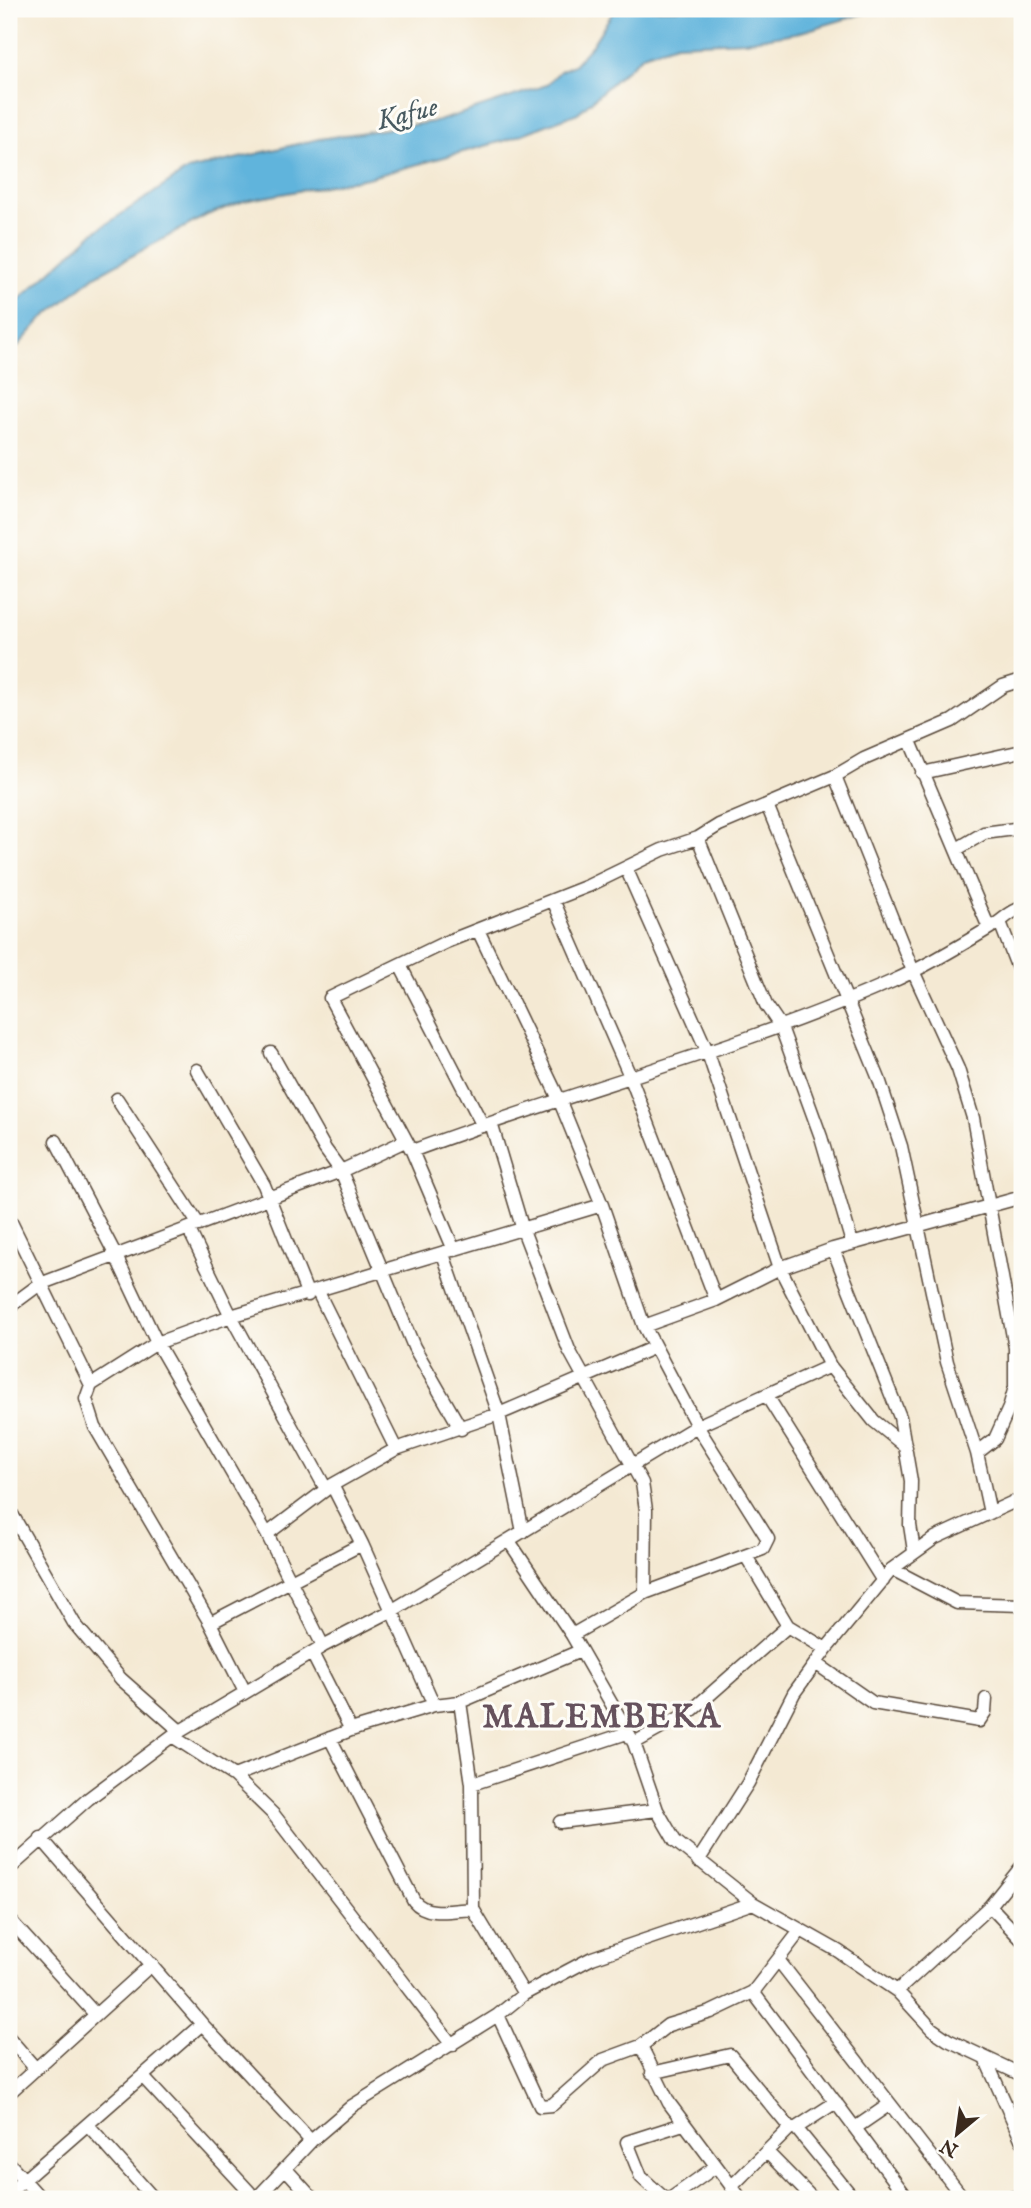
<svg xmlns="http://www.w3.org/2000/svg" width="1031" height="2208" font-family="'IM FELL English',serif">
  <rect width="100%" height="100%" fill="#fdfcf7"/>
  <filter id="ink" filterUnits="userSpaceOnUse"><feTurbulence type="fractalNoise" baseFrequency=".0143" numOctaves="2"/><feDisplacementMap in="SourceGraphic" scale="14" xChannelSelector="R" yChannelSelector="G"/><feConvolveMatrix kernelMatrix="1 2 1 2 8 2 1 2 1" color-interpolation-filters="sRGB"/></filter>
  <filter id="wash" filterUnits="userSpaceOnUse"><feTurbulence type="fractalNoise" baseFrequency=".00686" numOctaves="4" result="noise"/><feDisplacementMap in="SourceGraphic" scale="28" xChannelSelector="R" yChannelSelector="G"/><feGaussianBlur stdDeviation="1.57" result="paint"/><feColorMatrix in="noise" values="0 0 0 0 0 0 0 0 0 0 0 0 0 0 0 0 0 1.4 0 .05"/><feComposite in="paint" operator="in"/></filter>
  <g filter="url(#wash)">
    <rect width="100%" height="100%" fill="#f4e9d3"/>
    <!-- water -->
    <path fill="#60b4dc" stroke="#4e6f7d" stroke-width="2" d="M615,9H879L801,32L745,41L676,44L643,55L578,113L507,140L367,178L244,201L207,215L95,276L42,319L9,356V309L93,233L188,170L319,139L439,121L547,85L560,71L574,65L592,45Z"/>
  </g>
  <g filter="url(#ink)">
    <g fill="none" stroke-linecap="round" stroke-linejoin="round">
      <!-- minor casing -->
      <g stroke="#574739" stroke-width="15">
        <path id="minor" d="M910,741L989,928
          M922,773L1022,751
          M835,776L913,971L958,1069L973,1118L1015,1348V1387L1009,1408L995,1439L977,1453
          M767,805L879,1079L901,1146L947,1362L977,1453L990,1513
          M698,838L766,1005L781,1027L821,1137L852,1243
          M957,849L984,833L1022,828
          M626,868L708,1053L780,1268L830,1366L874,1421L906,1447
          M553,900L630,1076L716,1300
          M1000,922L1022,979
          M478,930L559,1099L602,1205L644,1326L697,1426L768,1539L763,1549L645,1593L572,1635
          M400,965L483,1126
          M271,1053L325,1149L341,1171L414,1347L461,1429
          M197,1070L264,1185L308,1295
          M117,1099L199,1225
          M491,1123L523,1230L569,1350L642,1483L646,1510L645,1593
          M56,1141L115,1254L157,1343L267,1534L323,1646
          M412,1151C571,1091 738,1050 893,981C927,966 960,946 991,927C1003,921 1009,911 1022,908
          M9,1218L91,1385
          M189,1230L231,1316L326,1489
          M833,1249L900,1417L911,1481L910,1525L914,1551
          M454,1250L412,1151L330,998L446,942L588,886L662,850L698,838L719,825L835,776L864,759L952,721L1003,686L1022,680
          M443,1254L499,1414L523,1532
          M318,1292L396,1449
          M9,1307L40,1284L341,1171L405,1141
          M644,1326L716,1300L780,1268L833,1249L1022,1197
          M767,1396L883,1581
          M332,1485L362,1544L434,1705
          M9,1509L74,1623L121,1679L180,1731
          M267,1534L332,1485L396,1449L499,1414L655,1347
          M509,1541L572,1635L634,1743L657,1810L675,1841L753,1903L838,1951L897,1991L932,2029L948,2040L1022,2075
          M746,1556L788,1626L826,1649
          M892,1569L957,1603L1022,1605
          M210,1623L362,1544
          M312,1653L351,1730
          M817,1664L873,1703L979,1721L985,1712L986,1699
          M245,1692L210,1623L95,1427L86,1399L91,1385L157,1343L231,1316L602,1205
          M460,1702L472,1784L473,1909L524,1994
          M172,1736L234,1776L274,1815L452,2045
          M330,1738L414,1901C427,1917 453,1910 473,1909
          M634,1743L690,1712L788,1626
          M234,1776L351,1730L434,1705L460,1702L580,1651
          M472,1784L627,1733
          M560,1822L657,1810
          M41,1838L202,2024L311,2141
          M698,1861L748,1783L794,1693L826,1649L892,1569L935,1538L1022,1498
          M9,1869L88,1799L172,1736L323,1646L393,1610L697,1426L830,1366
          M990,1906L1022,1940
          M9,1919L95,2014
          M779,1961L964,2199
          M897,1991L990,1906L1022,1866
          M753,1992L908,2199
          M498,2015L540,2106L552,2105L603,2060L641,2046L668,2025L711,2012L753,1992L800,1931
          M9,2038L35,2068
          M641,2046L669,2103L741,2199
          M986,2060L1022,2141
          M652,2073L730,2055L790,2128
          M143,2077L256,2199
          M9,2093L152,1964
          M88,2125L154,2199
          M796,2128L854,2199
          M855,2128L890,2104
          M767,2152L813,2199
          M9,2163L41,2199
          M285,2168L313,2199
          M731,2187L790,2128H796L836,2102
          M9,2193L202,2024
          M256,2199L311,2141L352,2106L498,2015L524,1994L592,1958L753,1903
          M665,2199L641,2177L627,2142L683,2124
          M670,2199L715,2167
          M1008,2199L1022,2195"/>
      </g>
      <!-- minor -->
      <use href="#minor" stroke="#fff" stroke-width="12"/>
    </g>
  </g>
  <g text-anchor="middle" stroke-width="6" stroke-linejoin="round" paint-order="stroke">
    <!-- water labels -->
    <g font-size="28" font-style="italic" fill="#485a60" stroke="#fdfcf7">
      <text transform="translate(407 112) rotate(-14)" y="10">Kafue</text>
    </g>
    <!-- district labels -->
    <g font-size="33" font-weight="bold" letter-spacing="2" fill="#66525d" stroke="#fdfcf7">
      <text x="602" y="1727">MALEMBEKA</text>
    </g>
  </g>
  <!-- margin -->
  <rect width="1031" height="2208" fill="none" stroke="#fdfcf7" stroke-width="35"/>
  <!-- north arrow -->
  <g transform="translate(957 2134) rotate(209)" stroke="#fdfcf7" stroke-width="5" paint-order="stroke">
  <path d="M0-5L12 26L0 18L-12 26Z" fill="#3b2a1e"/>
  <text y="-10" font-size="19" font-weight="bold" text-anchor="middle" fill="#3b2a1e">N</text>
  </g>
</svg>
